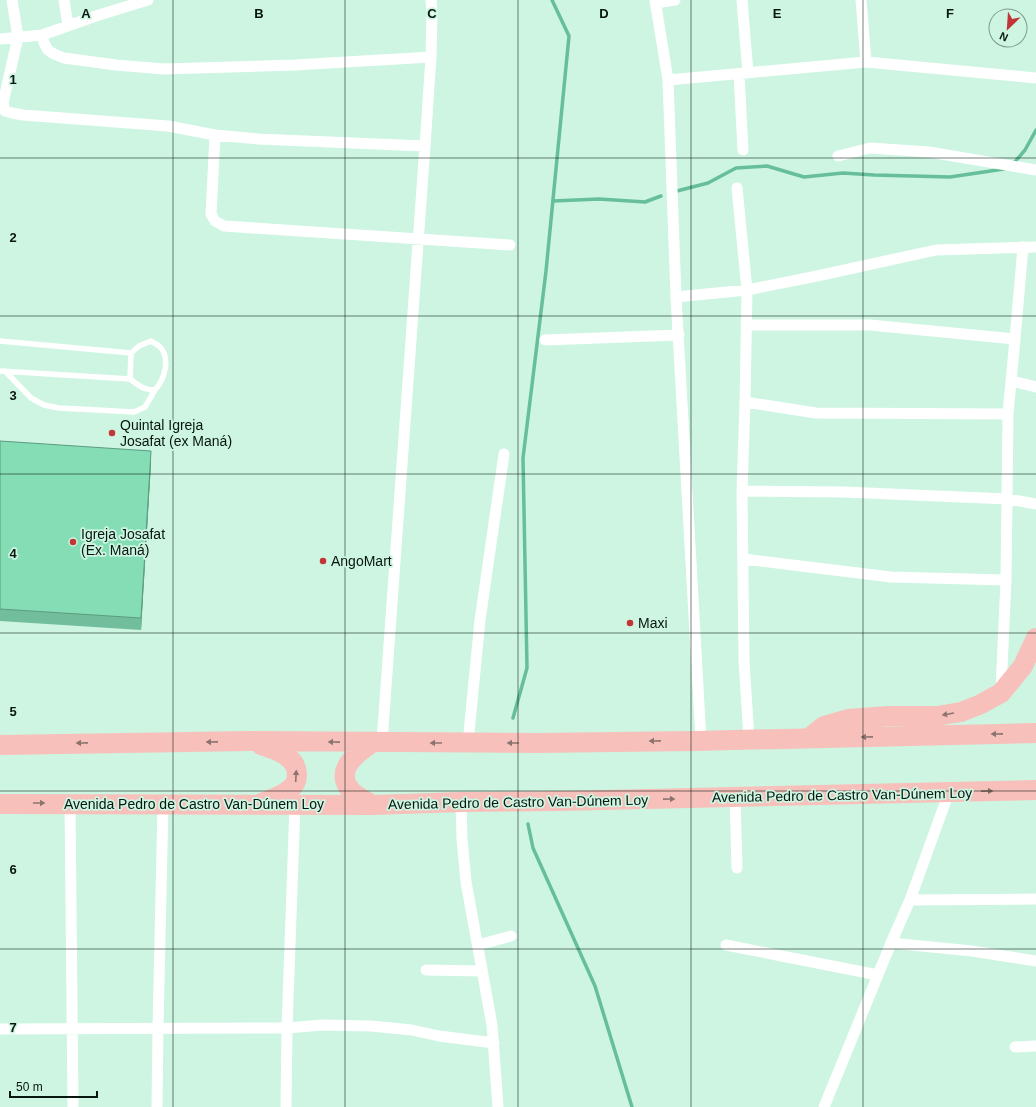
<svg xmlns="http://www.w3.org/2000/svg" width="1036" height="1107" font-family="Arial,sans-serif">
  <rect width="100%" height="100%" fill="#cdf5e2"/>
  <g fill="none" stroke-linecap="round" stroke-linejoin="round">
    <!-- stream -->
    <path stroke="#66bf99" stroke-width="3.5" d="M1014,163L1025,150L1036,130
      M677,191L708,183L736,168L767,166L804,177L843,173L874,175L950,177L1004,169
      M553,201L599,199L645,202L661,196
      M513,718L527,668L523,458L546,271L569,36L552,0
      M528,824L533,848L595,986L632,1107"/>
    <!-- lane -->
    <path stroke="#fff" stroke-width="5.5" d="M0,341L131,353L139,346L151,341C153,343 157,344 159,346C171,357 165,379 155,390C144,390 139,386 130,379L0,371
      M5,371L31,398L44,405L59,408L134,412L145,407L155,390
      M130,379L131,353"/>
    <!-- street -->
    <path stroke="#fff" stroke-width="11" d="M12,0L18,37L3,103L5,111L12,113L23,115L168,126L215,135L258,139L425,146
      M64,0L68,25
      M655,0L668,80L676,297L701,740
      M742,0L748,73
      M861,0L866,62
      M656,3L675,0
      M42,35L44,43L48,50L54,54L64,58L116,65L164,69L295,65L431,57
      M0,39L42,35L99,15L148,0
      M739,74L743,150
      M668,80L866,62L1036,78
      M215,135L211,214L215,221L224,226L510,245
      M838,156L870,148L929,152L1036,170
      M737,188L747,290L745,402L742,491L744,661L749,739
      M676,297L747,290L817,276L936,250L1036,247
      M746,325H870L1015,339L1008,414L1006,580L1001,690
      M1015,339L1023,247
      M545,340L679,335
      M1012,381L1036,387
      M745,402L816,413L1008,414
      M742,491L844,492L1008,499L1036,504
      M743,559L891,577L1006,580
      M382,742L425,146L431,57L432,13L431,0
      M468,743L480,620L504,454
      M735,797L737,868
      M461,802L462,839L466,882L492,1025L498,1107
      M70,803L73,1107
      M910,900L1036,899
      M891,943L972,951L1036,961
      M478,945L511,936
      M726,945L878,975
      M426,970L482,971
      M0,1029L287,1028L322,1025L371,1026L412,1030L439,1036L494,1043
      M1015,1047L1036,1046
      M157,1107L158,1028L163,804
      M286,1107L287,1028L295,805
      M824,1107L891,943L910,900L949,792"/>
    <!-- highway -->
    <path stroke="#f8c0bb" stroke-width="20" d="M810,737L824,726L848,719L888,716H937L961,712L979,705L1001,693L1023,666L1036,638
      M373,742C359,752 336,767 348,787C353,795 365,801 373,805
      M0,745L251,741L537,743L694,741L1036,733
      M261,745C276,750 297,756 297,775C297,781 294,786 290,789C282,796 271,799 262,803
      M0,804L373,805L461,802L560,801L1036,790"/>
  </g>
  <!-- wall -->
  <path fill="#72be9c" d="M0,441L151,463L141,630L0,621Z"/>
  <!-- shaded-wall -->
  <path fill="#5c9b7f" d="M151,451V463L141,630V618Z"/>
  <!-- building -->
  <path fill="#84ddb5" stroke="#5c9b7f" d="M0,441L151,451L141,618L0,609Z"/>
  <!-- one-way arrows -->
  <defs><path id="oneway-solid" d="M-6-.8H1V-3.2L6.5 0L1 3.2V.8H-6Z"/></defs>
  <g fill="#8c746e">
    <use href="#oneway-solid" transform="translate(948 714) rotate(170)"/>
    <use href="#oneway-solid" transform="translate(997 734) rotate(179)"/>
    <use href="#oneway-solid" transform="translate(867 737) rotate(179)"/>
    <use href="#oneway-solid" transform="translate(655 741) rotate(179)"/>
    <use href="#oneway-solid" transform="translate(212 742) rotate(179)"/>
    <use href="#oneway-solid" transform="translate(334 742) rotate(-179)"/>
    <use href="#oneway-solid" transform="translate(82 743) rotate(179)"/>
    <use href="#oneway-solid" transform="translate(436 743) rotate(-180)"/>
    <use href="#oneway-solid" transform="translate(513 743) rotate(180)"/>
    <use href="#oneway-solid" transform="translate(296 776) rotate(-87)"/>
    <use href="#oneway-solid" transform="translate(987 791) rotate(-1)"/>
    <use href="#oneway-solid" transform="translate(669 799) rotate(-1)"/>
    <use href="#oneway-solid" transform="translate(39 803)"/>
  </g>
  <!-- grid -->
  <path fill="none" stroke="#07160f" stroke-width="1" stroke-opacity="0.55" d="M173,0V1107M345,0V1107M518,0V1107M691,0V1107M863,0V1107M0,158H1036M0,316H1036M0,474H1036M0,633H1036M0,791H1036M0,949H1036"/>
  <!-- markers -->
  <g fill="#c33436" stroke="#cdf5e2" stroke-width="1.5">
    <circle cx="112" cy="433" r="4"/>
    <circle cx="73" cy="542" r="4"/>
    <circle cx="323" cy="561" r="4"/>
    <circle cx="630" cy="623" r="4"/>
  </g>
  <g text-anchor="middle" stroke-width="3.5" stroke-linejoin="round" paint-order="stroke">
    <!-- poi labels -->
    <g font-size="14" fill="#07160f" stroke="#cdf5e2" text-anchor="start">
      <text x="120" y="430">Quintal Igreja<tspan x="120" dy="16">Josafat (ex Maná)</tspan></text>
      <text x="81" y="539">Igreja Josafat<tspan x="81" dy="16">(Ex. Maná)</tspan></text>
      <text x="331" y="566">AngoMart</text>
      <text x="638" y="628">Maxi</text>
    </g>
    <!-- street labels -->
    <g font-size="14" fill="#07160f" stroke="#cdf5e2">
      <text transform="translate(842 795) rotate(-1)" y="5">Avenida Pedro de Castro Van-Dúnem Loy</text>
      <text transform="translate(518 802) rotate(-1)" y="5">Avenida Pedro de Castro Van-Dúnem Loy</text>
      <text x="194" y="809">Avenida Pedro de Castro Van-Dúnem Loy</text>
    </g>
  </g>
  <g font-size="13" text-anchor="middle" font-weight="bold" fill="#07160f" stroke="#cdf5e2" stroke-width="3.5" stroke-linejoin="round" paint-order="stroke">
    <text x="86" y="18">A</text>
    <text x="259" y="18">B</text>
    <text x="432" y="18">C</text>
    <text x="604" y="18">D</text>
    <text x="777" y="18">E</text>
    <text x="950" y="18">F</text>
    <text x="13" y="84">1</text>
    <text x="13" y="242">2</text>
    <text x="13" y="400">3</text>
    <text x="13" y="558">4</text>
    <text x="13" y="716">5</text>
    <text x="13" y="874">6</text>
    <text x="13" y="1032">7</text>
  </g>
  <!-- north arrow -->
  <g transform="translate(1008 28) rotate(205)"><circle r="19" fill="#cdf5e2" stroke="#7e9c8e"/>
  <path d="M0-3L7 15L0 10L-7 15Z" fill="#c33436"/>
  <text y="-6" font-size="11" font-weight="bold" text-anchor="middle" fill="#07160f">N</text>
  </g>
  <!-- scale -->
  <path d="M10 1091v6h87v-6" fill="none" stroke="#07160f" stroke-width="2"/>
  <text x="16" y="1091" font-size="12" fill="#07160f" stroke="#cdf5e2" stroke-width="3" paint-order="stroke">50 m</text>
</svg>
